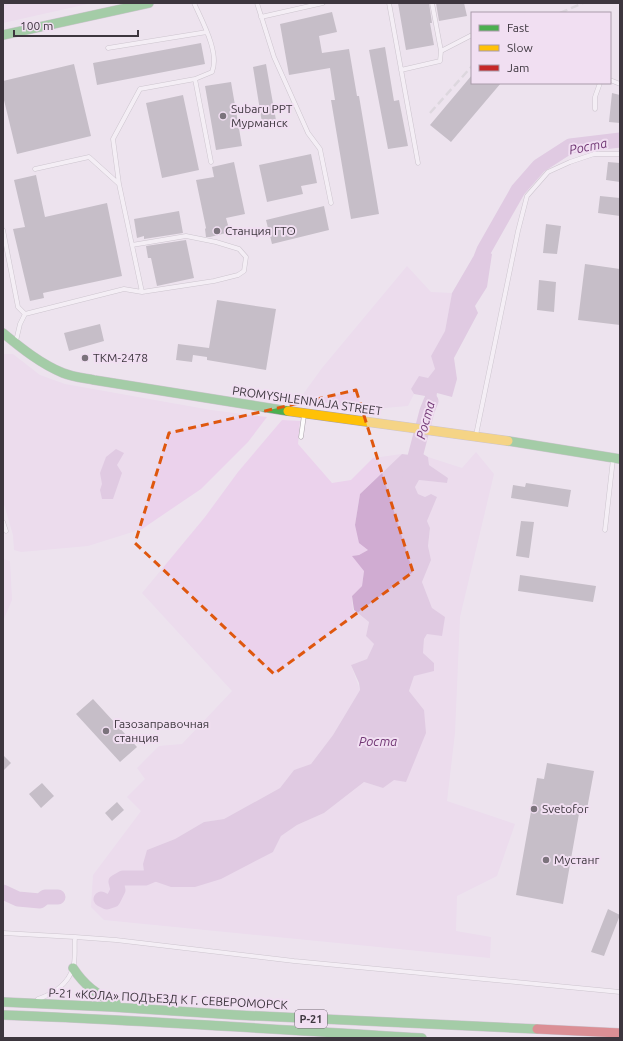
<svg xmlns="http://www.w3.org/2000/svg" width="623" height="1041" font-family="Ubuntu,sans-serif">
  <rect width="100%" height="100%" fill="#ede3ee"/>
  <!-- green -->
  <path fill="#ebd2ec" d="M3,3H92L3,23Z
    M407,266L431,292L452,293L445,331L431,356L435,369L428,378L411,389L414,394L408,406L373,409L341,406L301,397L322,368Z
    M3,354H13L40,375L65,384L211,410L267,417L248,442L201,489L142,529L88,546L21,552L14,550L13,535L3,501Z
    M282,420L300,421L298,444L332,483L351,480L373,458L402,454L360,494L355,525L368,550L359,555L353,556L364,570L362,586L352,596L353,610L369,622L366,636L374,644L367,659L351,665L360,690L333,735L311,764L294,770L280,788L224,819L204,822L175,839L147,850L273,852L281,836L297,825L324,813L364,782L383,788L424,710L409,691L414,676L434,663L423,653L424,639L427,634L432,608L422,582L431,560L428,546L430,528L427,521L437,497H425L418,494L415,487L419,480L447,483L448,478L429,465L428,457L462,468L476,452L494,474L460,617L455,733L447,801L515,824L497,876L457,896L456,931L491,937L490,958L104,920L91,907L93,875L141,811L127,797L145,779L137,768L159,746L182,744L232,691L142,593L205,517L238,472Z
    M3,559L10,561L12,600L3,621Z"/>
  <!-- water -->
  <path fill="#d0acd2" d="M484,250L492,254L487,287L475,306L478,313L454,358L457,379L452,397L437,393L435,405L428,421L423,420L425,396L414,394L411,389L419,376L428,378L435,369L431,356L445,331L452,293L473,257Z
    M116,449L124,453L117,465L122,473L113,499H102L100,490L102,484L100,473L106,457Z
    M402,454L418,456L423,454L428,457L429,465L448,478L447,483L419,480L415,487L418,494L425,497L431,494L437,497L427,521L430,528L428,546L431,560L422,582L432,608L445,617L442,636L427,634L424,639L423,653L434,663V671L414,676L409,691L424,710L426,733L406,782L394,780L383,788L364,782L324,813L297,825L281,836L273,852L221,879L195,887H171L145,878L143,864L147,850L175,839L204,822L224,819L280,788L294,770L311,764L333,735L360,690L359,683L351,665L367,659L374,644L366,636L369,622L354,610L352,596L362,586L364,571L352,556L359,555L368,550L359,543L355,525L360,494Z"/>
  <g fill="none" stroke-linecap="round" stroke-linejoin="round">
    <!-- river -->
    <path stroke="#d0acd2" stroke-width="15" d="M477,268L484,250L518,190L539,166L570,146L620,140
      M410,476L427,411L431,401
      M3,892L18,899L40,901L45,897H58
      M101,899L107,902L113,900L118,890L116,882L123,878H145L164,870"/>
  </g>
  <!-- building -->
  <path fill="#989199" d="M398,3H429L432,23H430L434,45L406,50Z
    M436,3H464L467,16L439,21Z
    M332,12L337,32L319,36L322,53L349,49L357,96H359L379,214L351,219L331,100H335L330,68L289,75L280,24Z
    M201,43L205,64L97,85L93,63Z
    M385,47L394,101L399,100L408,146L388,149L369,50Z
    M74,64L91,136L17,154L3,96V81Z
    M266,64L277,126L263,129L253,67Z
    M472,75V83H501L451,142L430,125Z
    M231,82L242,146L216,150L205,86Z
    M612,93L620,95V123L609,122Z
    M183,95L199,170L162,178L146,103Z
    M311,154L317,183L301,186L303,194L267,202L259,165Z
    M234,162L245,214L226,218L230,232L210,237H206L205,229L206,228L196,180L214,177L212,167Z
    M608,162L620,163V182L606,180Z
    M36,175L45,217L107,203L122,276L43,293L44,298L30,301L13,229L25,227L14,180Z
    M600,196L620,198V216L598,213Z
    M324,206L329,230L272,244L266,220Z
    M179,211L183,233L144,239V236L137,238L134,219Z
    M546,224L561,226L557,254L543,253Z
    M186,240L194,278L157,286L151,258H148L146,246Z
    M585,264L620,269V325L578,320Z
    M539,280L556,282L554,312L537,310Z
    M217,300L276,309L266,370L207,360V357L193,355L192,362L176,360L178,344L209,348Z
    M100,324L104,341L69,351L64,333Z
    M526,483L571,490L568,507L511,498L513,485L525,487Z
    M521,521L534,522L529,558L516,556Z
    M520,575L596,586L593,602L518,591Z
    M93,699L137,747L120,762L76,714Z
    M3,755L11,763L3,771Z
    M547,763L594,771L587,809L580,808L563,904L516,895L537,778L544,779Z
    M42,783L54,796L41,808L29,794Z
    M117,802L124,810L112,821L105,813Z
    M608,909L620,915L604,956L591,952Z"/>
  <g fill="none" stroke-linecap="round" stroke-linejoin="round">
    <!-- lane casing -->
    <g stroke="#a79fa7" stroke-width="5">
      <path id="lane" d="M257,3L274,57L308,133L320,149L331,203
        M389,3L418,163
        M261,17L323,3
        M108,48L207,32
        M441,51L472,35
        M401,70L440,61L441,51L432,3
        M195,79L211,162
        M610,80L620,84
        M595,109V97L600,83
        M35,169L89,157L119,184
        M3,230L18,307L25,314
        M142,292L119,184L113,139L140,89L195,79L212,72C220,53 202,21 194,3
        M16,341L20,324L25,314L124,289L142,292L214,281L238,275L244,271L246,257L239,249L216,242L186,236L132,245
        M476,435L518,231L527,196L548,172L570,162L594,154H620
        M301,437L304,415
        M3,522L6,531
        M605,530L613,459
        M3,933L75,937C74,946 76,959 73,968C68,984 53,994 38,999
        M75,937L116,940L294,961L620,992"/>
    </g>
    <!-- fast casing -->
    <g stroke="#a79fa7" stroke-width="10">
      <path id="fast" d="M3,35L149,3
        M3,333C21,348 41,364 63,373C73,377 84,378 94,380L288,411
        M508,441L620,459
        M73,968C84,985 97,995 116,1003
        M3,1002L112,1007L237,1015L537,1029
        M3,1015C143,1020 282,1030 422,1038"/>
    </g>
    <!-- slow casing -->
    <g stroke="#a79fa7" stroke-width="10">
      <path id="slow" d="M288,411L508,441"/>
    </g>
    <!-- jam casing -->
    <g stroke="#a79fa7" stroke-width="10">
      <path id="jam" d="M537,1029L620,1033"/>
    </g>
    <!-- lane -->
    <use href="#lane" stroke="#fcfbfc" stroke-width="4"/>
    <!-- fast -->
    <use href="#fast" stroke="#4caf50" stroke-width="9"/>
    <!-- slow -->
    <use href="#slow" stroke="#ffc107" stroke-width="9"/>
    <!-- jam -->
    <use href="#jam" stroke="#c62828" stroke-width="9"/>
    <!-- rail -->
    <path stroke="#cac7ca" stroke-width="2.5" stroke-dasharray="8 4" stroke-linecap="butt" d="M560,13L583,3
      M430,113L472,66"/>
  </g>
  <!-- marked area -->
  <path d="M0 0H623V1041H0ZM356,390L413,572L274,674L135,543L169,433Z" fill="#ede3ee" fill-opacity=".55" fill-rule="evenodd"/>
  <path fill="none" stroke="#df570e" stroke-width="3" stroke-dasharray="8 5" stroke-linejoin="round" d="M356,390L413,572L274,674L135,543L169,433Z"/>
  <!-- markers -->
  <g fill="#7b737c" stroke="#f1dff2" stroke-width="1.5">
    <circle cx="223" cy="116" r="4"/>
    <circle cx="217" cy="231" r="4"/>
    <circle cx="85" cy="358" r="4"/>
    <circle cx="106" cy="731" r="4"/>
    <circle cx="534" cy="809" r="4"/>
    <circle cx="546" cy="860" r="4"/>
  </g>
  <g text-anchor="middle" stroke-width="4" stroke-linejoin="round" paint-order="stroke">
    <!-- shield labels -->
    <rect fill="#f1dff2" stroke="#736974" stroke-width="1" x="295" y="1010" width="32" height="18" rx="3"/>
    <g font-size="11" font-weight="bold" fill="#3d363e">
      <text x="311" y="1023">Р-21</text>
    </g>
    <!-- poi labels -->
    <g font-size="12" fill="#3d363e" stroke="#f1dff2" text-anchor="start">
      <text x="231" y="113">Subaru РРТ<tspan x="231" dy="14">Мурманск</tspan></text>
      <text x="225" y="235">Станция ГТО</text>
      <text x="93" y="362">ТКМ-2478</text>
      <text x="114" y="728">Газозаправочная<tspan x="114" dy="14">станция</tspan></text>
      <text x="542" y="813">Svetofor</text>
      <text x="554" y="864">Мустанг</text>
    </g>
    <!-- street labels -->
    <g font-size="12" fill="#3d363e" stroke="#f1dff2">
      <text transform="translate(307 401) rotate(8)" y="4">PROMYSHLENNAJA STREET</text>
      <text transform="translate(168 999) rotate(3)" y="4">Р-21 «КОЛА» ПОДЪЕЗД К Г. СЕВЕРОМОРСК</text>
    </g>
    <!-- water labels -->
    <g font-size="13" font-style="italic" fill="#723875" stroke="#f1dff2">
      <text transform="translate(588 146) rotate(-11)" y="5">Роста</text>
      <text transform="translate(425 420) rotate(-75)" y="5">Роста</text>
      <text x="378" y="746">Роста</text>
    </g>
  </g>
  <!-- border -->
  <rect width="623" height="1041" fill="none" stroke="#3d363e" stroke-width="8"/>
  <!-- legend -->
  <rect x="471" y="12" width="140" height="72" fill="#f1dff2" stroke="#a99baa"/>
  <rect x="479" y="25" width="20" height="6" fill="#4caf50" stroke="#a99baa"/>
  <text x="507" y="32" font-size="12" fill="#3d363e">Fast</text>
  <rect x="479" y="45" width="20" height="6" fill="#ffc107" stroke="#a99baa"/>
  <text x="507" y="52" font-size="12" fill="#3d363e">Slow</text>
  <rect x="479" y="65" width="20" height="6" fill="#c62828" stroke="#a99baa"/>
  <text x="507" y="72" font-size="12" fill="#3d363e">Jam</text>
  <!-- scale -->
  <path d="M14 30v6h124v-6" fill="none" stroke="#3d363e" stroke-width="2"/>
  <text x="20" y="30" font-size="12" fill="#3d363e" stroke="#f1dff2" stroke-width="3" paint-order="stroke">100 m</text>
</svg>
